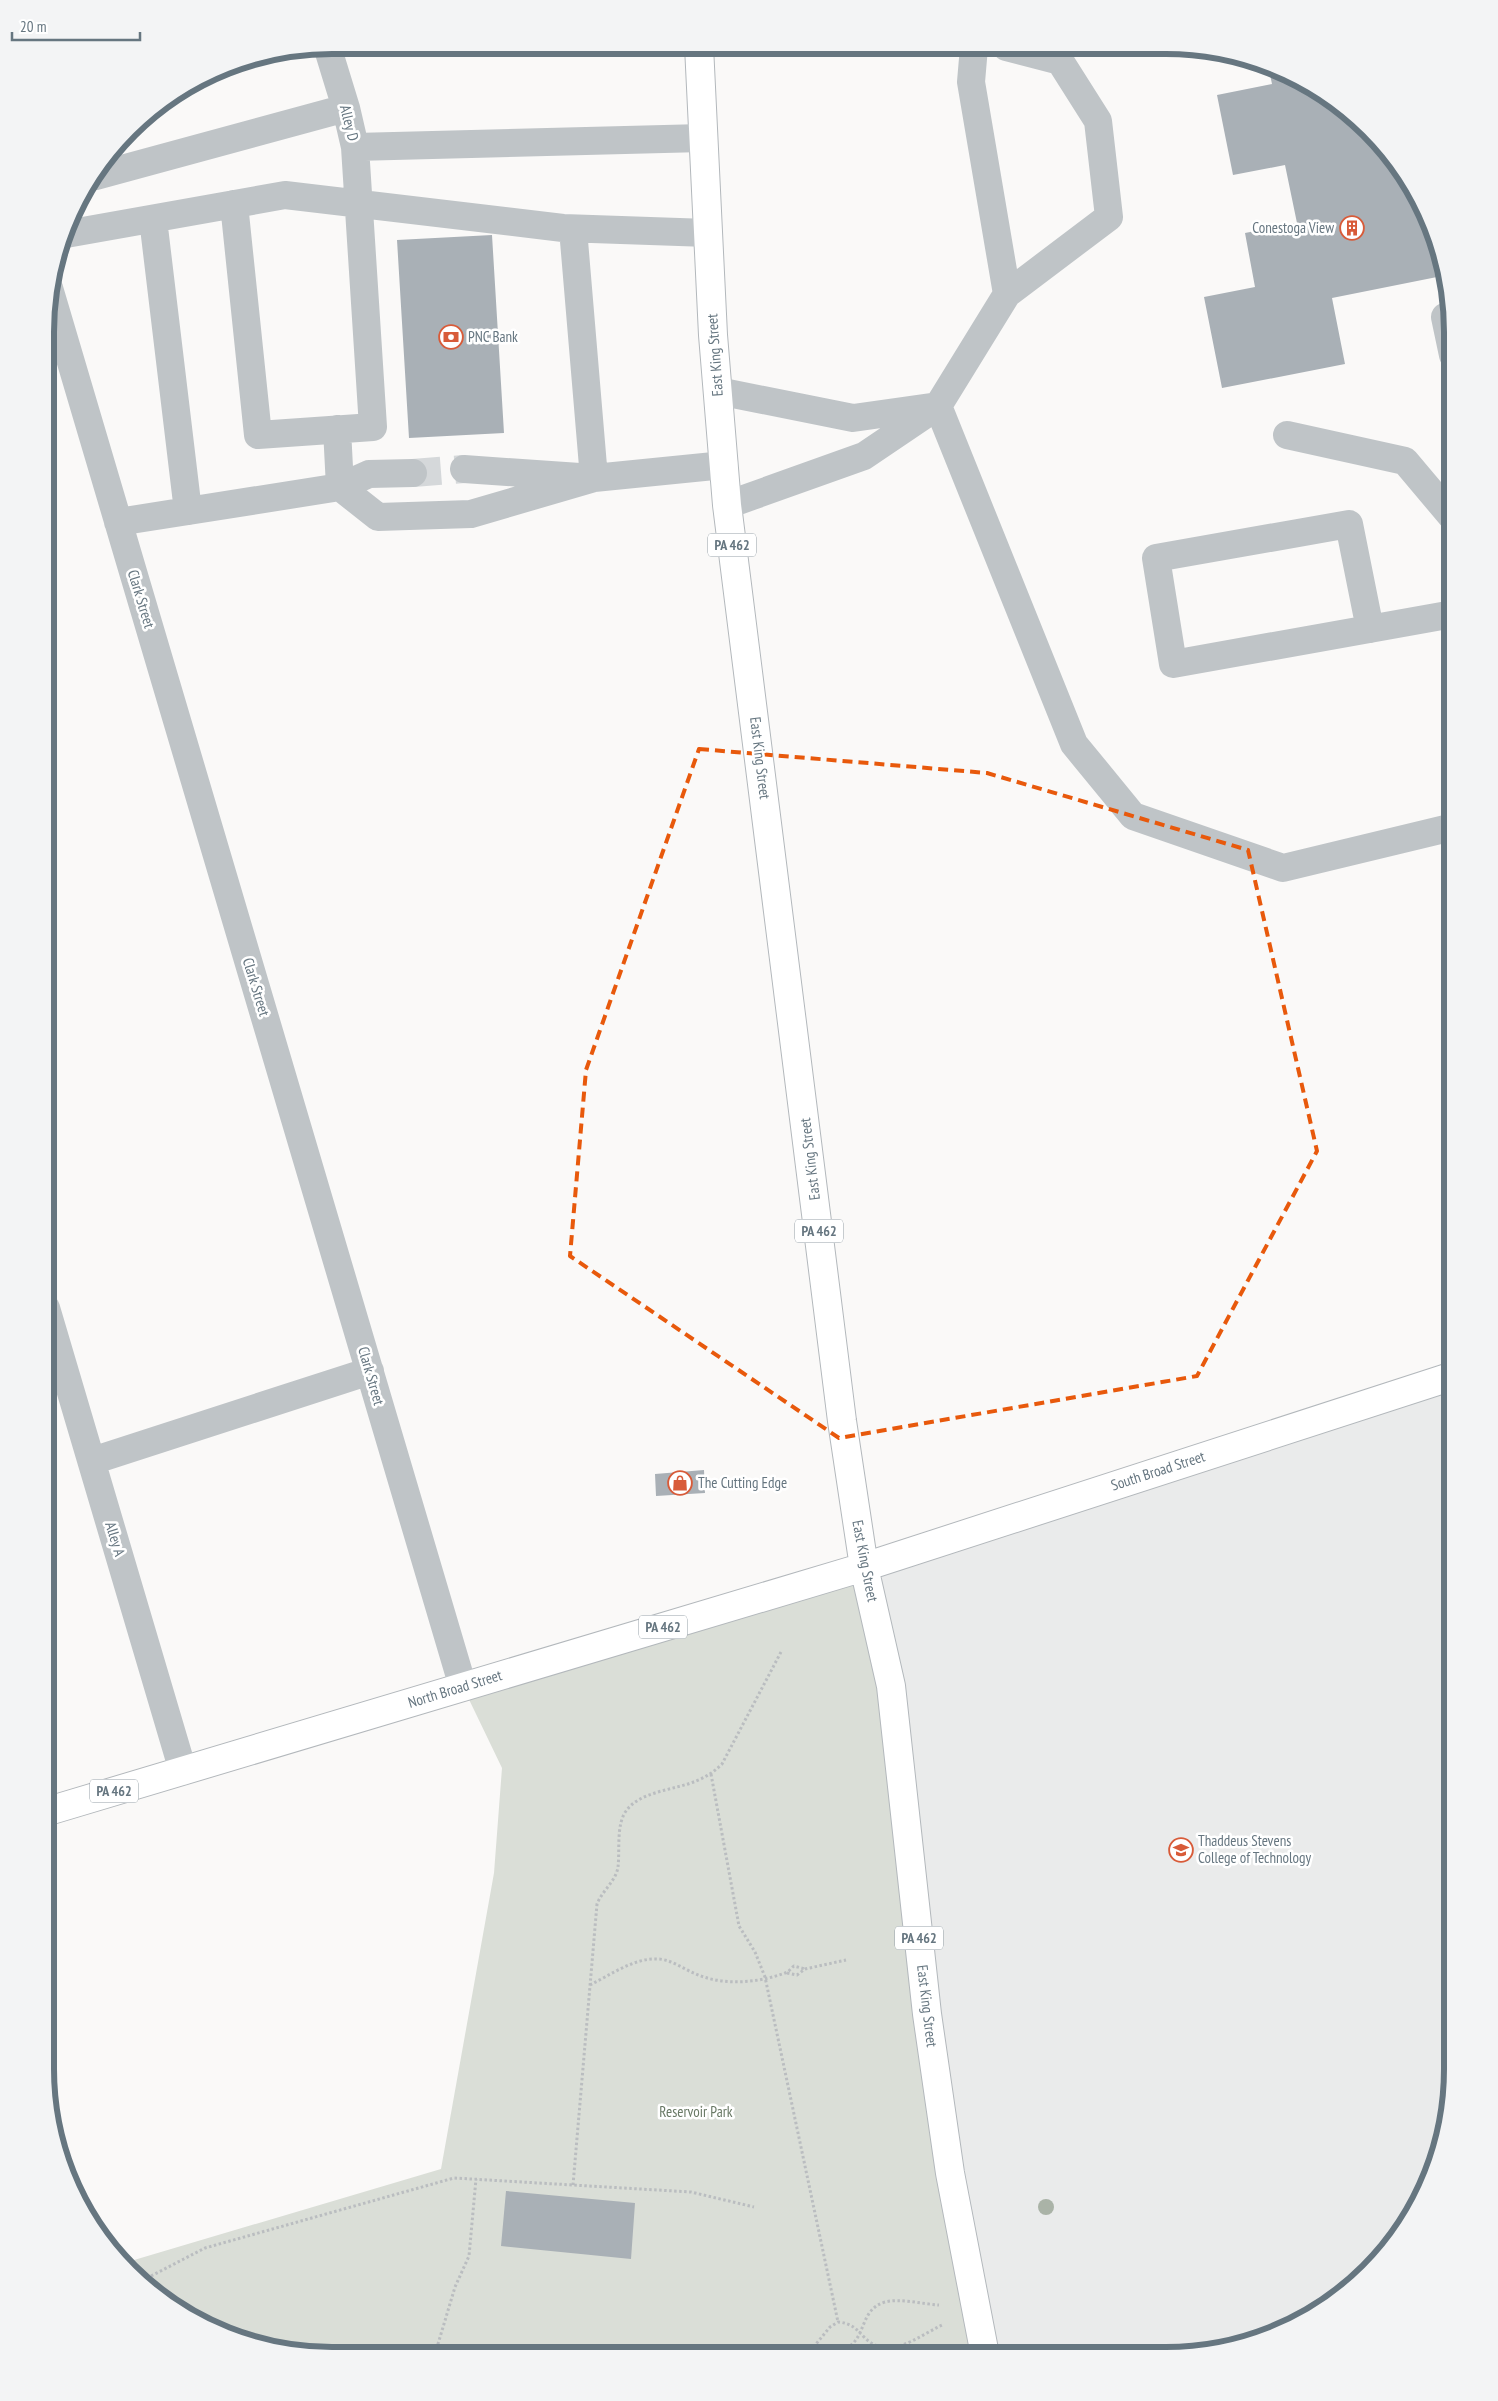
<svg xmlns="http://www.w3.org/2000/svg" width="1498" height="2401" font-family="'PT Sans Narrow',sans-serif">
  <rect width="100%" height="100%" fill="#faf9f8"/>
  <!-- built -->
  <path fill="#eaebeb" d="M1453,1376L1452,2088L1438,2162L1394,2244L1341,2297L1276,2334L1166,2356L985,2355L864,1567Z"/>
  <!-- green -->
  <path fill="#daded7" d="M864,1567L985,2355L295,2354L222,2334L157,2297L124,2263L441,2169L494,1873L502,1768L463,1687Z"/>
  <!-- building -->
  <path fill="#a9b0b6" d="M1268,65L1276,67L1341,104L1394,157L1431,222L1442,276L1332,298L1345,364L1222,388L1204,297L1255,287L1245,233L1297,223L1285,165L1233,175L1217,95L1272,84Z
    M492,235L504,433L409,438L397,240Z
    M704,1470L705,1493L656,1496L655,1474Z
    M506,2191L635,2203L631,2259L501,2246Z"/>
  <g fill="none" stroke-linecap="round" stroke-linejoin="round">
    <!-- minor-tunnel -->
    <path stroke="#d5d8da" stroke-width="28" stroke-dasharray="28 14" stroke-linecap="butt" d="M413,473L464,469"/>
    <!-- major casing -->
    <g stroke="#b3b8bc" stroke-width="30">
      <path id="major" d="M699,46L713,335L727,505L842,1421L864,1567L891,1686L927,2014L950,2173L985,2355
        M45,1812L864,1567L1453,1376"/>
    </g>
    <!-- path -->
    <path stroke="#babdc0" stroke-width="3" stroke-dasharray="2.5 2.5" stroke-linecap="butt" d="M711,1774L739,1926L755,1952L765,1977L838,2322
      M787,1973L797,1975L805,1969L846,1960
      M590,1985C610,1975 634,1958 657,1959C671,1959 683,1969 696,1974C723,1986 758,1983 785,1973C789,1972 791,1968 794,1966L805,1969
      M573,2185L597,1904C602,1891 616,1881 618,1867C620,1850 616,1825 626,1811C640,1791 675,1790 696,1781C706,1777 714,1772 722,1764L781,1652
      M151,2276L205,2248L454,2178L691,2192L754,2207
      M435,2354L455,2287L469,2256L476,2179
      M807,2355L830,2327L838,2322C850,2323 856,2328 864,2337C888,2362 917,2337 942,2325
      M812,2355C823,2353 840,2353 850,2346C866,2334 861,2309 885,2302C900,2298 922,2304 939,2305"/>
    <!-- minor -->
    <path stroke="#bfc4c7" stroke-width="28" d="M974,47L971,82L1007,294L938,406L1074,744L1133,816L1283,868L1453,827
      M1006,47L1060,61L1098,121L1109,217L1007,294
      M355,147L703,138
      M96,176L346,108
      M234,204L258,435L373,427L355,147L346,108L327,46
      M153,219L188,511
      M66,234L285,195L563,228L708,233
      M49,288L463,1687
      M1445,317L1453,355
      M718,391L853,418L938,406L864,456L727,505
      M337,429L340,487L369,474L413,473
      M1287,435L1405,461L1453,518
      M464,469L594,478L573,229
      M118,522L340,487L378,517L471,514L594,478L724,465
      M1370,629L1349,524L1156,558L1173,664L1453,614
      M46,1308L183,1771
      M92,1461L370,1371"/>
    <!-- major -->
    <use href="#major" stroke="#fff" stroke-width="28"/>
  </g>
  <!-- trees -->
  <circle fill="#aab3a7" cx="1046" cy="2207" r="8"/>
  <!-- marked area -->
  <path fill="none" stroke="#e8590c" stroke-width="4" stroke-dasharray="10 6" stroke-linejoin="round" d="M699,749L987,773L1248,850L1317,1151L1197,1376L839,1438L570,1256L586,1070Z"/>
  <!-- icons -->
  <defs>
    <g id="building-ring" transform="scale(1.25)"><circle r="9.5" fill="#fff" stroke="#d85b39" stroke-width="1.5"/><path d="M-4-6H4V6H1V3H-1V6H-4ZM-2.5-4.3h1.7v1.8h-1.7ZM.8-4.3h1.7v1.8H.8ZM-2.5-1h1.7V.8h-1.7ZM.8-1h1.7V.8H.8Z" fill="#d85b39"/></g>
    <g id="bank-ring" transform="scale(1.25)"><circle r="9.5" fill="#fff" stroke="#d85b39" stroke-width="1.5"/><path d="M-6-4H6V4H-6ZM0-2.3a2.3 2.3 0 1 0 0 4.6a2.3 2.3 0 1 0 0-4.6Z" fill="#d85b39"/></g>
    <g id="shop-ring" transform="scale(1.25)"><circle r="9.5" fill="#fff" stroke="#d85b39" stroke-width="1.5"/><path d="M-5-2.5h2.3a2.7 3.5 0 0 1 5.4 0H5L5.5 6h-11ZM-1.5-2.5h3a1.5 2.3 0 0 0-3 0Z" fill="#d85b39"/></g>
    <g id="university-ring" transform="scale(1.25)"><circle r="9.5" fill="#fff" stroke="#d85b39" stroke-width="1.5"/><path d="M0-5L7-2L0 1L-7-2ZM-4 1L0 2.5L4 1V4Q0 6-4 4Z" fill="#d85b39"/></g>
  </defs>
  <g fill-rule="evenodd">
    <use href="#building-ring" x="1352" y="228"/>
    <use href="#bank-ring" x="451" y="337"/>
    <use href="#shop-ring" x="680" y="1483"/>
    <use href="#university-ring" x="1181" y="1850"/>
  </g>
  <g text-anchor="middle" stroke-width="5" stroke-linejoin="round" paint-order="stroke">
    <!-- shield labels -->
    <g fill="#fff" stroke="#949fa6" stroke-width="1">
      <rect x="708" y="533.5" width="48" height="23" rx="4"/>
      <rect x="795" y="1219.5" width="48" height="23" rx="4"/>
      <rect x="639" y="1615.5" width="48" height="23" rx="4"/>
      <rect x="90" y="1779.5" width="48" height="23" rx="4"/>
      <rect x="895" y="1926.5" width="48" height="23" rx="4"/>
    </g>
    <g font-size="14" font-weight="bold" fill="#667680">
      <text x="732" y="550">PA 462</text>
      <text x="819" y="1236">PA 462</text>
      <text x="663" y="1632">PA 462</text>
      <text x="114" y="1796">PA 462</text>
      <text x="919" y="1943">PA 462</text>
    </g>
    <!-- street labels -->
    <g font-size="15" fill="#667680" stroke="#fff">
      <text transform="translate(349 123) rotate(76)" y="5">Alley D</text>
      <text transform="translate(715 355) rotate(-94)" y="5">East King Street</text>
      <text transform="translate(141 599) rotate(73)" y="5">Clark Street</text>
      <text transform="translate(760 758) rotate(83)" y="5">East King Street</text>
      <text transform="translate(256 987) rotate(73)" y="5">Clark Street</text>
      <text transform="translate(810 1159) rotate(-97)" y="5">East King Street</text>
      <text transform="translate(371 1376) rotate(74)" y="5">Clark Street</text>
      <text transform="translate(1158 1471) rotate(-18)" y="5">South Broad Street</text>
      <text transform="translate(115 1539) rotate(73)" y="5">Alley A</text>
      <text transform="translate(865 1561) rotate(79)" y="5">East King Street</text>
      <text transform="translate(455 1689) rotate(-17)" y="5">North Broad Street</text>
      <text transform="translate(927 2006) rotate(83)" y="5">East King Street</text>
    </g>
    <!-- poi labels -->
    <g font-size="15" fill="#667680" stroke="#fff" text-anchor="start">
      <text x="1334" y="233" text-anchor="end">Conestoga View</text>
      <text x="468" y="342">PNC Bank</text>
      <text x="698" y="1488">The Cutting Edge</text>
      <text x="1198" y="1846">Thaddeus Stevens<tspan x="1198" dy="17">College of Technology</tspan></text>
    </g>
    <!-- park labels -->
    <g font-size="15" fill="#697965" stroke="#fff">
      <text x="696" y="2117">Reservoir Park</text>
    </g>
  </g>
  <!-- crop -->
  <path d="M0 0H1498V2401H0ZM332 54H1166A278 278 0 0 1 1444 332V2069A278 278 0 0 1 1166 2347H332A278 278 0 0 1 54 2069V332A278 278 0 0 1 332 54Z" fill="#f3f4f5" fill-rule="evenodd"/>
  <path fill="none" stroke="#667680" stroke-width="6" d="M332 54H1166A278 278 0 0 1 1444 332V2069A278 278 0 0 1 1166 2347H332A278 278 0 0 1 54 2069V332A278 278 0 0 1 332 54Z"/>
  <!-- scale -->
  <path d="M12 32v8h128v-8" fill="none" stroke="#667680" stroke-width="2.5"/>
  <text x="20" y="32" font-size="15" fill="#667680" stroke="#ffffff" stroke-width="4" paint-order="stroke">20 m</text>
</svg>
